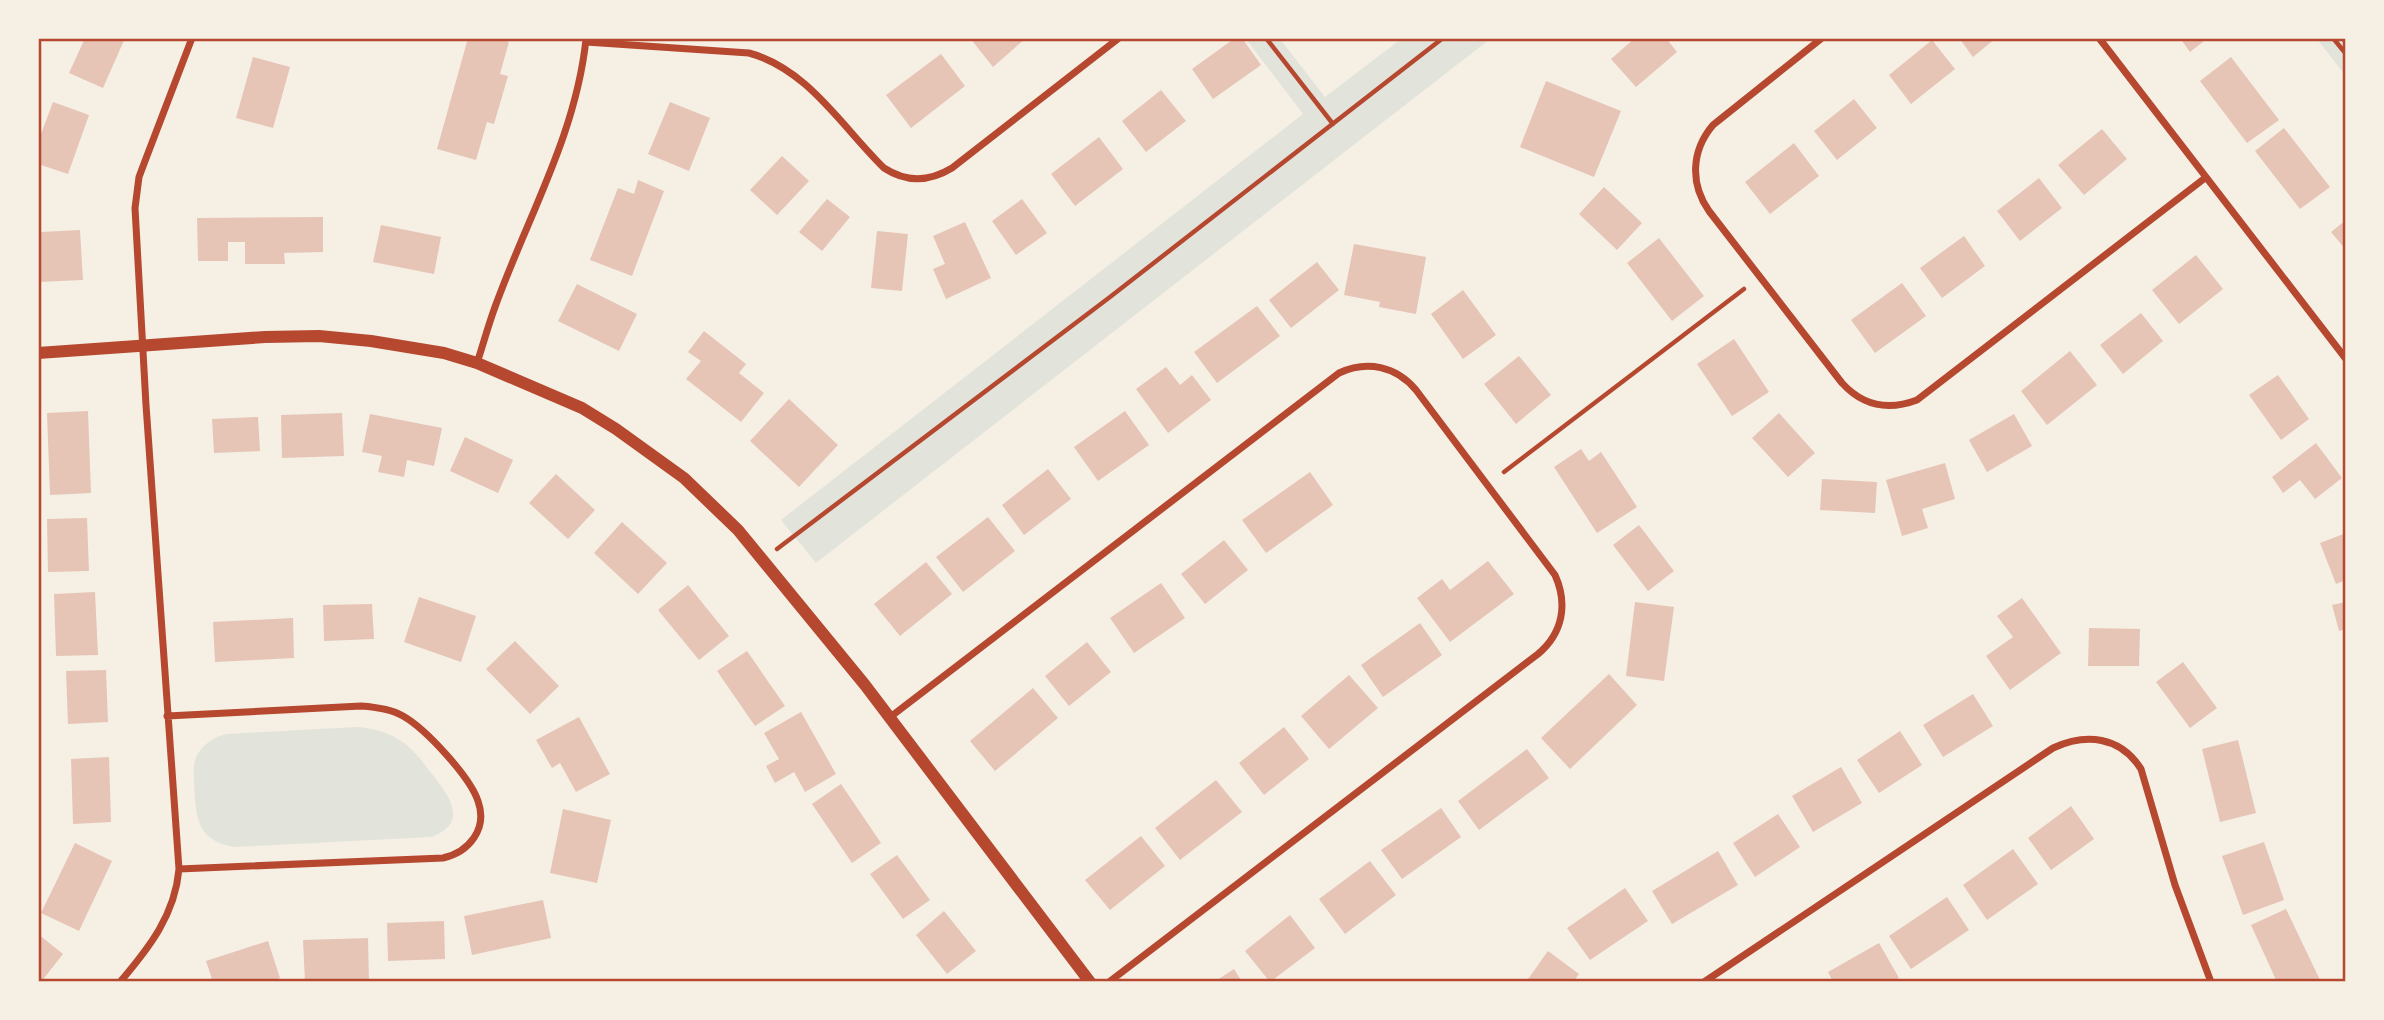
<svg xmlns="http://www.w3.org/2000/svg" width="2384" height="1020" font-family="'Work Sans',sans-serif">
  <rect width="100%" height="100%" fill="#f6efe4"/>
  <!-- green -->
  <path fill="#e2e4dc" d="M1246,39H1280L1325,97L1401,39H1490L816,563L781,520L1303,114Z
    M2317,39H2345V75Z
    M357,727C371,728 385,731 398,739C412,747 422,761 432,774C449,796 470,823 431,837L234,847C196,840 196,817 194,785C194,773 192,762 199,752C205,743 215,737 226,734Z"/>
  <!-- building -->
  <path fill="#e6c5b7" d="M85,38H125L103,88L69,73Z
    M468,38H496L509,42L500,74L508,76L494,124L487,122L476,160L437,149Z
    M970,38H1026L993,67Z
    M1235,38H1242L1261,65L1213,99L1192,69Z
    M1635,38H1666L1677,52L1636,87L1611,59Z
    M1959,38H1996L1973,57Z
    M2180,38H2208L2190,52Z
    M1932,40L1955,69L1911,104L1889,75Z
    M941,54L965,86L911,128L886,95Z
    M253,57L290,67L273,128L236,118Z
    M2231,57L2279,120L2247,143L2200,81Z
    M1546,81L1621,111L1594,177L1520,147Z
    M1161,90L1186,121L1146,152L1122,121Z
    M1854,99L1877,128L1837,160L1814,131Z
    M53,102L89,115L68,174L38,164V142Z
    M670,102L710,118L689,171L648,154Z
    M2284,128L2330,187L2300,209L2255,151Z
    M2102,129L2127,159L2084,195L2058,165Z
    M1099,137L1123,169L1075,206L1051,174Z
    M1794,143L1819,176L1770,214L1745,182Z
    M782,156L809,181L777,215L750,190Z
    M2039,178L2062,208L2020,241L1997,211Z
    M638,180L664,191L632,276L590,260L618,188L634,194Z
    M1604,187L1642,223L1617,250L1579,214Z
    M827,199L850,217L822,251L799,232Z
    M1022,199L1047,233L1016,255L992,221Z
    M323,217V252L284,253L285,264H245V242H228V261H198L197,218Z
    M2346,220V250L2331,232Z
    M38,221H41V232L80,230L83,280L38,282Z
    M965,222L991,278L946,299L933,269L945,264L933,236Z
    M381,225L441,237L434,274L373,262Z
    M877,231L908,234L902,291L871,288Z
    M1964,236L1985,266L1942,298L1920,268Z
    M1659,238L1704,296L1672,321L1627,263Z
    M1354,244L1426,257L1416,314L1379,307L1380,302L1344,295Z
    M2196,255L2223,289L2179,324L2152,290Z
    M1317,262L1339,290L1291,328L1269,300Z
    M1902,283L1926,316L1875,353L1851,320Z
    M577,284L637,314L619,351L558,321Z
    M1463,290L1496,335L1463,359L1431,314Z
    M1257,306L1280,336L1217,383L1194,352Z
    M2141,313L2163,341L2123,374L2100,345Z
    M704,331L746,364L739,373L764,393L741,422L686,379L701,361L688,352Z
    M1734,339L1769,392L1732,416L1697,364Z
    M2070,351L2097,385L2047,425L2021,391Z
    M1519,356L1551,395L1516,424L1484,384Z
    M1166,367L1180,385L1192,375L1211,400L1168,433L1136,389Z
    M2278,375L2309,419L2281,440L2249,395Z
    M789,399L838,445L799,487L750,441Z
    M88,411L91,493L50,495L47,413Z
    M1125,411L1149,445L1098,481L1074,447Z
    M342,413L344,456L282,458L281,415Z
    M1779,413L1815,453L1788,477L1752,438Z
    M370,414L442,428L434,466L407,460L404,477L378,472L382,456L362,452Z
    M2014,414L2032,446L1987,472L1969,440Z
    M258,417L260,451L214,453L212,419Z
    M465,437L513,460L498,493L450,471Z
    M2316,443L2342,478L2315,499L2300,480L2283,493L2272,477Z
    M1581,449L1589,461L1601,452L1637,507L1597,533L1554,467Z
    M1945,463L1955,499L1922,509L1928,528L1902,536L1886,480Z
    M1048,469L1071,499L1024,535L1002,505Z
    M1310,472L1333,505L1266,553L1242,520Z
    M556,474L595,510L568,539L529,503Z
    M1822,479L1877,482L1875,513L1820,510Z
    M988,517L1015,551L963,592L936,557Z
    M87,518L89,571L48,572L47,519Z
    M622,522L667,563L638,594L594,553Z
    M1639,525L1674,571L1648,591L1613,545Z
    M2346,533V580L2336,584L2320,543Z
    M1224,540L1248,570L1205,604L1181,574Z
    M1488,561L1514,594L1450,642L1417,598L1442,579L1450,590Z
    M926,562L952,594L900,636L874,604Z
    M1161,583L1185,618L1134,653L1110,618Z
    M688,585L729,636L699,660L658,610Z
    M95,592L98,655L56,656L54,594Z
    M419,597L476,616L461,662L404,642Z
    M2022,598L2061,653L2010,690L1986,656L2013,637L1997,616Z
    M1635,602L1674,607L1664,681L1626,676Z
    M2346,602V629L2339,631L2332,605Z
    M372,604L374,639L324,641L323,605Z
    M293,618L294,658L215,662L213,622Z
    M1420,623L1442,655L1383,697L1361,665Z
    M2089,628L2140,629L2139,666H2088Z
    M515,641L559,686L530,714L486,669Z
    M1087,642L1111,672L1069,706L1045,676Z
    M747,651L785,706L755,726L717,671Z
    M2183,662L2217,708L2190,728L2156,682Z
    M106,670L108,722L68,724L66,671Z
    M1609,674L1637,705L1570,769L1541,738Z
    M1349,675L1378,708L1329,749L1301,716Z
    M1033,688L1058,718L995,771L970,741Z
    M1973,694L1993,726L1943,757L1923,725Z
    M801,712L836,774L805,792L794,772L775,783L766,766L779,759L764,733Z
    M579,717L610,774L576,792L560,763L552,768L536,740Z
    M1284,727L1309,759L1264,795L1239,763Z
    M1900,731L1922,765L1879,793L1857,760Z
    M2238,740L2256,813L2220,822L2202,749Z
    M1527,749L1549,778L1479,830L1458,801Z
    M109,757L111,822L73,824L71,759Z
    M1841,767L1862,803L1813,832L1792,796Z
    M1216,780L1242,812L1180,860L1155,828Z
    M841,784L881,843L852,863L812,804Z
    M2071,806L2094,839L2051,870L2028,838Z
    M1441,808L1461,837L1402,879L1381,850Z
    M563,809L611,820L597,883L550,873Z
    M1778,814L1800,847L1755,877L1733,843Z
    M1141,836L1165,866L1110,910L1085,880Z
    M2264,842L2284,900L2243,915L2222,856Z
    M75,843L112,861L79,931L41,913Z
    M2013,849L2038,884L1987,920L1963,885Z
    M1718,851L1738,885L1672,924L1652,891Z
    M897,855L930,900L903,919L870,874Z
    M1370,861L1396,895L1345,934L1319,899Z
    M1625,888L1648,921L1590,960L1567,928Z
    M1947,897L1969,930L1911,969L1889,936Z
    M543,900L551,938L472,955L464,916Z
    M2286,909L2320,980L2317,982H2277L2251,925Z
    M944,911L976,951L947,974L916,935Z
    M1290,915L1315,948L1270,982L1245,951Z
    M444,921L445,959L388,961L387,923Z
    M38,934L63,954L41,982H38Z
    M368,938L369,982H305L303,940Z
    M268,941L280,978L270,982H213L206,961Z
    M1879,943L1899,978L1894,982H1833L1828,972Z
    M1548,951L1579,974L1573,982H1526Z
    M1234,969L1242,982H1214Z"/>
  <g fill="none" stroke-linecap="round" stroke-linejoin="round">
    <!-- path -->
    <path stroke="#b5482f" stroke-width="4.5" d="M1266,38L1333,124
      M2333,38L2346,54
      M2342,38L2346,42
      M1504,472L1744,289
      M777,549L1110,297L1443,38"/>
    <!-- minor -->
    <path stroke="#b5482f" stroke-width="7" d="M1822,38L1713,125C1691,151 1690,184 1709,211L1842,383C1863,406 1888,411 1917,400L2205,178
      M2099,38L2346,359
      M586,42L749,53C808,69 842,127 884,168C907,183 929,182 952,168L1119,38
      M477,363C483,345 488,326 495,307C527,218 576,135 586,39
      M167,716L361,706C376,707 391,709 403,716C426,729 470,777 478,801C488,829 469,852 443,858L179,869
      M889,718L1339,373C1367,360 1396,366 1416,390L1555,575C1568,604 1563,633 1538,654L1109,982
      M120,982C149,948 175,915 179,869L146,405L135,208L139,177L145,161L192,38
      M1704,982L2053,748C2086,733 2120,736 2141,769L2175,885L2211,982"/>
    <!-- tertiary -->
    <path stroke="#b5482f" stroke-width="12" d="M38,353L265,337L319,336L371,341L444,353L477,363L582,408L616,429L684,478L738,530L865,685L1090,982"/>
  </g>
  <!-- border -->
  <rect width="2384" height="1020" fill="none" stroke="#f6efe4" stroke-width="80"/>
  <rect x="40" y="40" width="2304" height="940" fill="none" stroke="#b5482f" stroke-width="2.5"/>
</svg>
